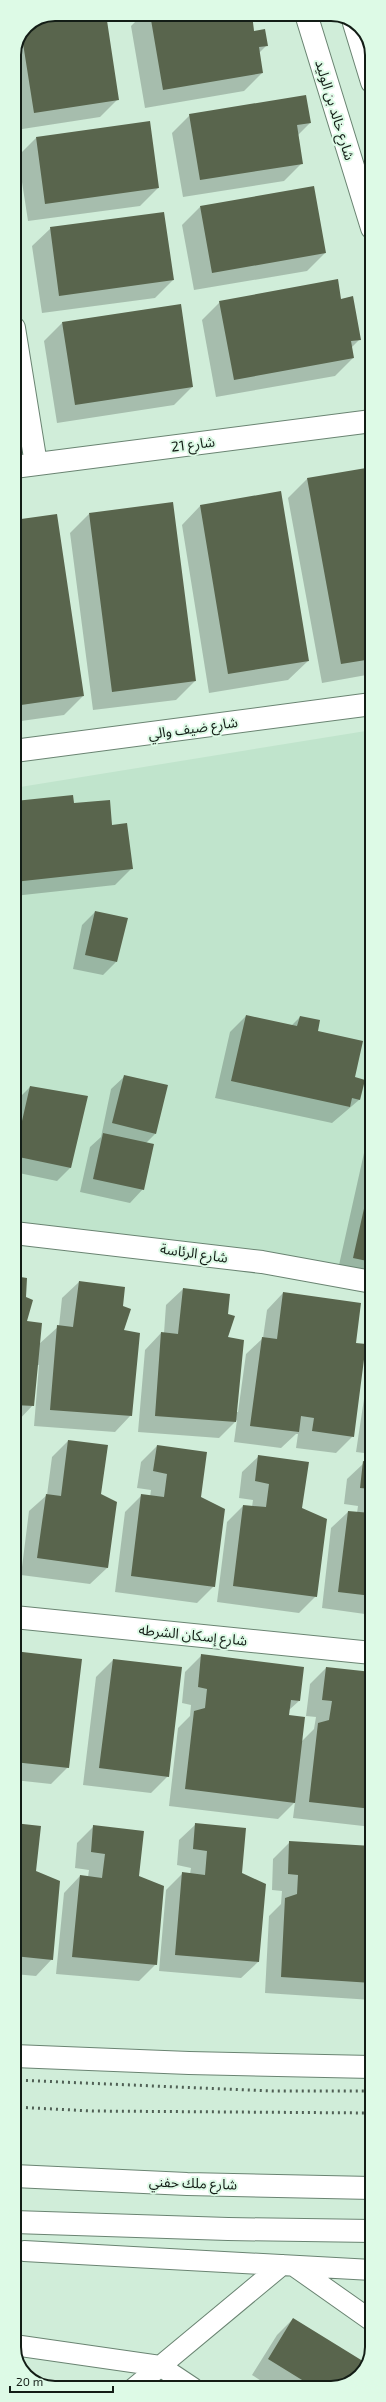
<svg xmlns="http://www.w3.org/2000/svg" width="386" height="2402" font-family="'Exo 2','Noto Sans Arabic',sans-serif">
  <rect width="100%" height="100%" fill="#d0edd9"/>
  <!-- built -->
  <path fill="#c0e4cc" d="M372,730V1273L14,1226V788Z"/>
  <!-- shadow -->
  <path fill="#0003" d="M99,14L118,99L100,117L16,130L14,55L26,26Z
    M143,14H251L254,32L267,45L259,53L262,73L244,91L145,108L131,26Z
    M190,115L310,123L297,136L302,163L284,181L183,197L172,133Z
    M36,138L158,188L140,206L28,221L18,156Z
    M200,207L325,253L307,271L194,290L182,225Z
    M51,228L173,280L155,298L42,313L32,246Z
    M340,300L360,339L351,348L353,358L335,376L216,397L202,320L220,302Z
    M62,323L192,387L174,405L57,423L44,341Z
    M372,468V674L322,683L288,498L307,479Z
    M201,505L308,661L288,680L209,693L182,525Z
    M89,514L195,681L176,700L93,710L70,533Z
    M14,521L83,696L64,715L14,722Z
    M372,756V785L369,760Z
    M15,802L73,804L111,826L132,868L115,885L14,896Z
    M95,912L116,962L103,975L73,969L82,925Z
    M246,1016L291,1026L300,1017L317,1032L354,1078L363,1080L359,1100L332,1123L215,1098L230,1032Z
    M125,1076L155,1134L146,1143L143,1189L130,1203L80,1192L90,1147L101,1137L111,1089Z
    M30,1087L86,1097L70,1168L57,1181L14,1172V1113L17,1100Z
    M372,1138V1282L337,1274L366,1144Z
    M14,1277L25,1322L39,1344L59,1326L62,1298L79,1282L122,1307L131,1415L115,1432L34,1426L39,1365H37L33,1405L17,1422H14Z
    M183,1289L227,1338L236,1412H238L246,1354L263,1338L267,1310L283,1293L355,1343L353,1436L336,1453L296,1448L298,1434H296L281,1448L234,1442L237,1420L219,1438L138,1432L145,1350L161,1333H164L166,1305Z
    M372,1374V1454L356,1452L367,1379Z
    M68,1441L100,1495L107,1568L90,1584L21,1575L29,1511L47,1495L52,1457Z
    M157,1446L200,1498L214,1586L197,1603L115,1592L125,1512L141,1496L150,1497L151,1490L137,1488L141,1462Z
    M259,1456L301,1508L316,1596L299,1613L217,1602L227,1522L243,1506L252,1507L253,1500L239,1498L242,1472Z
    M364,1463L372,1464V1615L322,1608L331,1528L348,1512L357,1513L358,1506L344,1504L347,1479Z
    M14,1652L68,1767L51,1784L14,1780Z
    M202,1655L299,1701L289,1710L288,1716L302,1741L314,1729L316,1717L306,1716L310,1684L326,1668L372,1673V1827L293,1818L295,1802L278,1819L169,1806L178,1728L190,1716L191,1705L182,1703L185,1672Z
    M113,1660L168,1776L151,1793L83,1785L96,1677Z
    M14,1824L35,1872L52,1959L36,1976L14,1974Z
    M196,1824L241,1874L258,1962L241,1978L159,1971L166,1890L182,1874H190L191,1868L177,1865L179,1840Z
    M94,1826L138,1877L156,1964L139,1981L56,1974L64,1893L80,1876L88,1877L89,1870L75,1868L77,1843Z
    M290,1842L372,1847V2000L265,1993L269,1916L281,1904L282,1891L272,1890L273,1859Z
    M293,2319L336,2388H272L252,2375L277,2335Z"/>
  <!-- building -->
  <path fill="#59654d" d="M92,14H106L119,100L34,113L22,37L26,26Z
    M150,14H252L254,31L265,29L268,46L259,47L263,73L163,90Z
    M306,95L311,123L297,125L303,164L200,180L189,114Z
    M150,121L159,188L45,204L36,137Z
    M314,186L326,253L212,273L200,206Z
    M164,212L174,280L59,296L50,227Z
    M338,279L341,299L353,296L361,340L351,341L354,358L234,380L219,301Z
    M181,304L193,387L75,405L62,322Z
    M372,467V659L341,664L307,478Z
    M281,491L309,661L228,674L200,505Z
    M173,502L196,681L112,692L89,513Z
    M57,514L84,696L14,706V520Z
    M73,795L74,803L110,800L112,825L127,823L133,869L14,882L15,801Z
    M95,911L128,918L117,962L85,955Z
    M246,1015L297,1026L300,1016L320,1020L318,1031L363,1041L355,1077L365,1080L360,1100L352,1098L350,1107L231,1081Z
    M124,1075L168,1085L156,1134L112,1123Z
    M30,1086L88,1096L71,1168L14,1156Z
    M103,1133L154,1144L144,1190L93,1179Z
    M371,1177H372V1262L353,1258Z
    M14,1276L27,1278L26,1297L33,1300L27,1321L42,1323L34,1406L14,1405Z
    M79,1281L125,1287L123,1306L131,1309L124,1330L140,1333L132,1416L50,1410L57,1325L73,1327Z
    M183,1288L230,1294L228,1314L235,1316L228,1337L244,1340L236,1422L155,1416L161,1332L178,1334Z
    M283,1292L361,1303L356,1343L366,1344L354,1437L312,1431L314,1418L301,1416L299,1432L250,1426L262,1337L277,1339Z
    M68,1440L108,1445L101,1494L117,1502L108,1568L37,1558L46,1494L61,1496Z
    M157,1445L207,1452L201,1497L225,1509L215,1587L131,1576L141,1494L164,1497L167,1474L153,1471Z
    M258,1455L309,1462L302,1508L327,1519L317,1597L233,1586L243,1505L266,1507L269,1484L255,1481Z
    M363,1461L372,1463V1489L360,1488Z
    M14,1490L19,1491L15,1518H14Z
    M348,1511L371,1513L372,1511V1596L338,1592Z
    M14,1651L82,1659L69,1768L14,1762Z
    M201,1654L304,1667L300,1701L291,1700L289,1715L305,1717L295,1803L185,1789L194,1711L205,1708L207,1689L198,1687Z
    M113,1659L182,1667L169,1777L99,1768Z
    M326,1667L372,1672V1809L309,1802L318,1723L329,1720L332,1701L322,1700Z
    M14,1823L41,1826L36,1871L60,1881L53,1960L14,1956Z
    M195,1823L246,1828L242,1873L266,1884L259,1962L175,1955L182,1872L205,1875L207,1851L193,1849Z
    M93,1825L144,1831L139,1876L164,1886L157,1965L72,1957L80,1875L102,1878L105,1854L91,1852Z
    M289,1841L372,1846V1983L281,1977L285,1898L297,1894L298,1875L288,1874Z
    M293,2318L366,2363L362,2374L336,2388H315L268,2359Z"/>
  <g fill="none" stroke-linecap="round" stroke-linejoin="round">
    <!-- service casing -->
    <g stroke="#6a8472" stroke-width="22">
      <path id="service" d="M24,2251L372,2270
        M294,2266L372,2321
        M14,2345L160,2366L193,2388
        M134,2388L282,2265"/>
    </g>
    <!-- minor casing -->
    <g stroke="#6a8472" stroke-width="24">
      <path id="minor" d="M14,328L36,464
        M14,467L372,421
        M14,751L372,704
        M14,1233L262,1262L372,1282
        M14,1617L372,1653"/>
    </g>
    <!-- tertiary casing -->
    <g stroke="#6a8472" stroke-width="24">
      <path id="tertiary" d="M306,14L372,228
        M354,23L372,82
        M14,2056L189,2063L372,2067"/>
    </g>
    <!-- trunk casing -->
    <g stroke="#6a8472" stroke-width="24">
      <path id="trunk" d="M14,2176L187,2184L372,2188
        M14,2222L228,2229L372,2231"/>
    </g>
    <!-- service -->
    <use href="#service" stroke="#fff" stroke-width="20"/>
    <!-- minor -->
    <use href="#minor" stroke="#fff" stroke-width="22"/>
    <!-- tertiary -->
    <use href="#tertiary" stroke="#fff" stroke-width="22"/>
    <!-- trunk -->
    <use href="#trunk" stroke="#fff" stroke-width="22"/>
    <!-- rail -->
    <path stroke="#506055" stroke-width="3" stroke-dasharray="2 4" stroke-linecap="butt" d="M14,2080L272,2091H372
      M14,2107L92,2111L372,2113"/>
  </g>
  <g text-anchor="middle" stroke-width="4" stroke-linejoin="round" paint-order="stroke">
    <!-- street labels -->
    <g font-size="14" fill="#131d16" stroke="#ddfae6">
      <text transform="translate(335 110) rotate(73)" y="5">شارع خالد بن الوليد</text>
      <text transform="translate(193 444) rotate(-7)" y="5">شارع 21</text>
      <text transform="translate(193 728) rotate(-8)" y="5">شارع ضيف والي</text>
      <text transform="translate(194 1253) rotate(8)" y="5">شارع الرئاسة</text>
      <text transform="translate(193 1635) rotate(6)" y="5">شارع إسكان الشرطه</text>
      <text transform="translate(193 2183) rotate(2)" y="5">شارع ملك حفني</text>
    </g>
  </g>
  <!-- crop -->
  <path d="M0 0H386V2402H0ZM55 21H331A34 34 0 0 1 365 55V2347A34 34 0 0 1 331 2381H55A34 34 0 0 1 21 2347V55A34 34 0 0 1 55 21Z" fill="#ddfae6" fill-rule="evenodd"/>
  <path fill="none" stroke="#131d16" stroke-width="2" d="M55 21H331A34 34 0 0 1 365 55V2347A34 34 0 0 1 331 2381H55A34 34 0 0 1 21 2347V55A34 34 0 0 1 55 21Z"/>
  <!-- scale -->
  <path d="M10 2386v6h103v-6" fill="none" stroke="#131d16" stroke-width="2"/>
  <text x="16" y="2386" font-size="12" fill="#131d16" stroke="#ddfae6" stroke-width="3" paint-order="stroke">20 m</text>
</svg>
